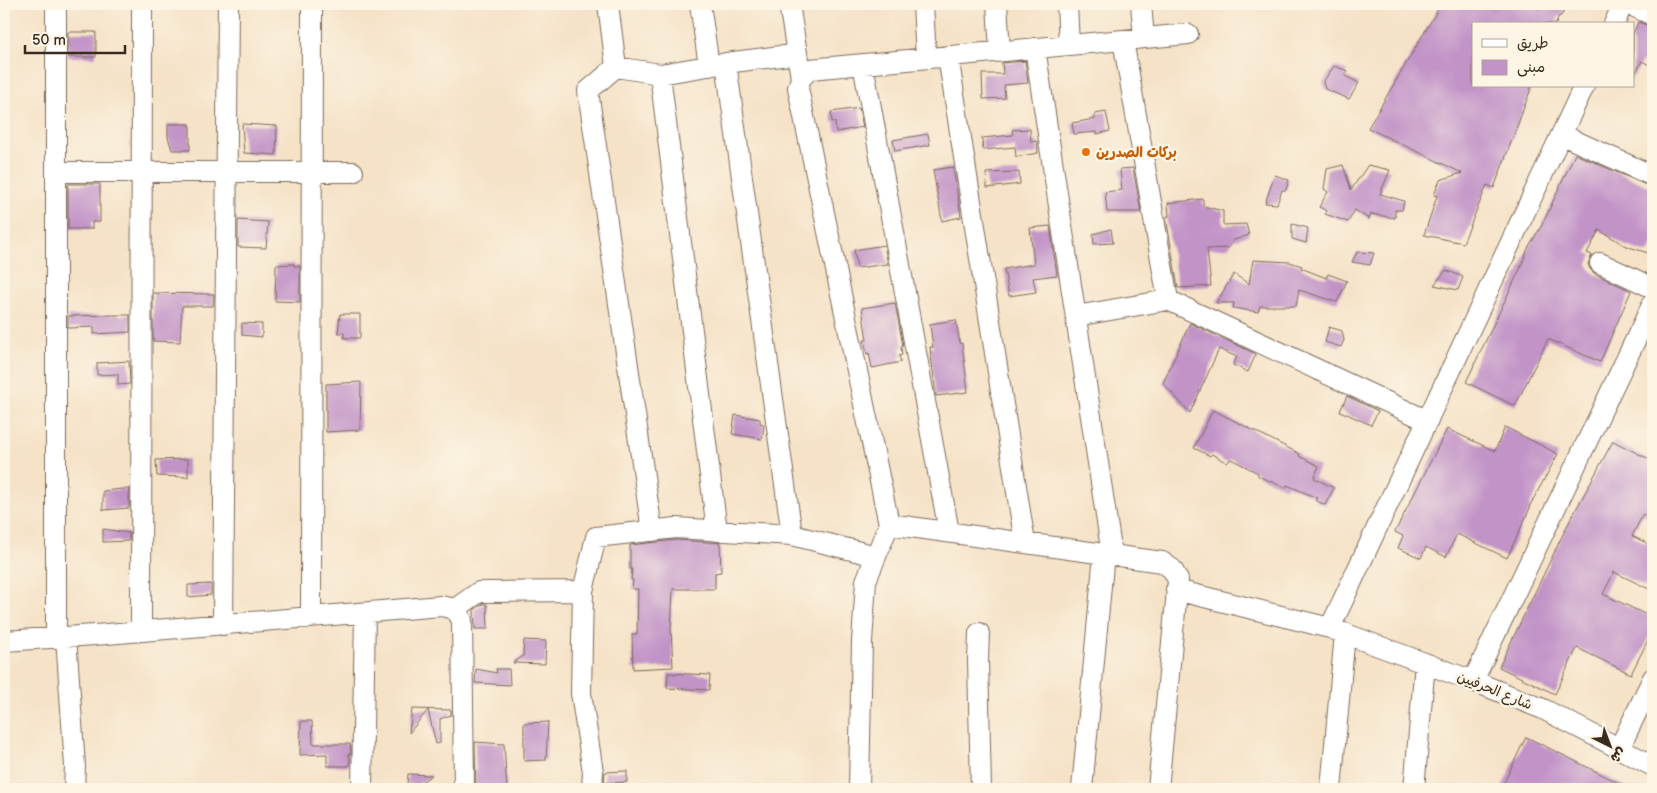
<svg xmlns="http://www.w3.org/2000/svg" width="1657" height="793" font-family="'Balsamiq Sans','Playpen Sans Arabic',sans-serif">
  <rect width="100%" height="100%" fill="#fcf5e5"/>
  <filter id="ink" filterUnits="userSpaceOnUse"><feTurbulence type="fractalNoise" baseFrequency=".02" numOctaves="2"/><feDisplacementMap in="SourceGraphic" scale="10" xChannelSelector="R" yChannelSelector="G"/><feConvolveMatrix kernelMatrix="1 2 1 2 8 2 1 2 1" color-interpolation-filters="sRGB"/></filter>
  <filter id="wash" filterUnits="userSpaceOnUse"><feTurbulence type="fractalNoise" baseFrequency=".0096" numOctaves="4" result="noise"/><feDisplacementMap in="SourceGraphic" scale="20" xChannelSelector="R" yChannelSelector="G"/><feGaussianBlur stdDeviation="1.12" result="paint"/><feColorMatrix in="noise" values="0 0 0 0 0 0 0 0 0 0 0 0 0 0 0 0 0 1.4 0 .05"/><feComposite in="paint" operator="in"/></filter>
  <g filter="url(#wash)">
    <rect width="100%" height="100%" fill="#f5e2c7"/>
    <g id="blocks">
      <!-- building -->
      <path fill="#c193c7" d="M1441,4H1527L1538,9L1540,4H1568L1561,16H1559L1556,24H1473V86H1532L1494,188L1487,185L1463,243L1424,235L1437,196L1434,195L1440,180L1462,173L1368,128Z
        M1638,22L1653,27V67L1642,61L1633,78V34Z
        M68,32H96V57H68Z
        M1025,61L1028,83L1004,85L1005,98L983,99L982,74H1003L1002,63Z
        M1334,66L1348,71L1345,76L1359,83L1349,99L1325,89L1323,82Z
        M859,108L863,127L836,132L835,122H832L831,112Z
        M1106,112L1110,131L1097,134V132L1074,134L1072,123L1095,119V114Z
        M168,124H190V150H172L168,137Z
        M242,124L277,126L276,155L244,153Z
        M1030,129L1031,142L1037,141L1038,153L1016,157L1015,147L983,150L982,138L1013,135L1012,130Z
        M928,134L930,145L895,151L893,140Z
        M1575,154L1653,188V242L1648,253L1626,246L1599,230L1587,253L1592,255L1588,264L1590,269L1595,274L1631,291L1600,362L1548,339L1515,406L1466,382L1520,269L1529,246L1542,225Z
        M1343,165L1351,190L1368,165L1390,170L1380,194L1404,201L1402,210H1395V218L1371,214L1369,219L1355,210L1348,222L1325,214L1327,211L1319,207L1328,192L1324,189L1327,169Z
        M953,167L961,217L942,221L933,170Z
        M1133,168L1141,212H1107L1105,192L1122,190L1120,169Z
        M1019,172L1020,184L987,188L986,173Z
        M1275,175L1289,180L1286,190H1282L1277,204L1265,203Z
        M68,184H100V222H92V229H68Z
        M1203,199V206L1223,211V225L1246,224L1249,235L1234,240L1228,248L1207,249L1211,286L1178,288L1166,217L1169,216L1168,203Z
        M238,220L268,222L266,248L238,247Z
        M1292,224L1308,228L1306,243L1292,239Z
        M1050,226L1057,275L1033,278L1036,292L1009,296L1004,269L1034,264L1030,228Z
        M1111,229L1113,243L1094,244L1093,234Z
        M884,245L888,264L857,268L854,250Z
        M1357,252L1374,253L1370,265L1352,262Z
        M1253,260L1290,262L1302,266L1301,268L1326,278L1328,274L1347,281L1337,302L1299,290L1296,306H1260L1258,312L1233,308L1234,303H1216L1234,274L1249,284Z
        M294,264V266H300V302L275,301L276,265Z
        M1446,270L1463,277L1458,290L1434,285Z
        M153,293L214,294L213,306H182L180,342L153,341Z
        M895,303L903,346L901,347L902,355L899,356L901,362L872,368L869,353L867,354L864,340H867L862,308Z
        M340,314H360V338H344V333H338Z
        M108,315H130V332L94,334V327L68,328V316Z
        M956,320L960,344L962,343L968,392L936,396L930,347H933L930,324Z
        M242,323L262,324V337L242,335Z
        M1190,323L1256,354L1248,372L1233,365L1237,357L1219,349L1190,413L1163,383Z
        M1329,327L1342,331L1344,340L1341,347L1325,342Z
        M129,361L130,384L118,385V374L97,375V363Z
        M361,382L360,430L326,432V384Z
        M1347,396L1378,411L1371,425L1340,411Z
        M1213,410L1300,454L1299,456L1319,466L1314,478L1334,488L1325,505L1315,500L1317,498L1287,485L1286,488L1258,476V473L1231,459L1227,463L1212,454L1210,456L1194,448Z
        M735,415L760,419V423L764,424L762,439L732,434Z
        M1505,427L1558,454L1529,507L1530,508L1507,558L1457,534L1446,557L1426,547L1421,558L1398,548L1403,536L1395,532L1447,429L1495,451Z
        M1613,441L1653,461V519L1643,514L1632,536L1653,546V559L1650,567L1653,568V591L1614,572L1603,594L1653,618V630L1631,674L1577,648L1555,694L1499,667L1566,528Z
        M188,459V477L157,476L156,460Z
        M122,489H129V508L103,510V491Z
        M103,529L129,533V541L103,542Z
        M676,540L720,543L721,572L715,573V589H673L671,629L673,667L633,669L632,634H637L638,589H632L633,580H631L632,569H630V545Z
        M211,584V595L188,597V585Z
        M483,604H487L488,629H475L474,610Z
        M524,640L546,641L545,664L513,663L523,656Z
        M476,669L497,673L496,669H509L510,685L475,683Z
        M668,673L710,675L709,690L667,688Z
        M412,709L451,710V715L440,719V743L436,744L428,710L409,733Z
        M301,721H312L313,744H350L351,754H348L350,758L349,766H327V754L300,755Z
        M548,722L546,760L524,761V723Z
        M1526,737L1563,755L1631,789H1501Z
        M475,742L504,744L507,789H476Z
        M627,771V782L604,783L605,772Z
        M408,774L432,775L417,785L407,784Z"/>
    </g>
  </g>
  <g filter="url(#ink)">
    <use href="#blocks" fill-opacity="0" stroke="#7c6a59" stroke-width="1"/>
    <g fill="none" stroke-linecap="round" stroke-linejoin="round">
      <!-- minor casing -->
      <g stroke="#7c6a59" stroke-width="22">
        <path id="minor" d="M56,4V638
          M608,4L616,67
          M700,4L709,66
          M789,4L801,78L798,88L889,524L866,581L862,642L859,789
          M923,4L926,58
          M997,4L1000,51
          M1067,4L1069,45
          M1141,4L1144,38
          M1628,4L1653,15
          M1614,24L1623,4
          M1123,40L1168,300
          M1035,48L1112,555
          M948,56L1025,543
          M726,63L792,535
          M863,64L949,532
          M660,74L717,531
          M801,78L810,69L1188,34
          M1562,135L1653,176
          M56,172H353
          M1600,263L1653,288
          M1076,316L1168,300L1428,421
          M889,524L1162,562L1172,569L1178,580L1158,789
          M652,531L588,91L616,67L660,74L726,63L797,54
          M1176,590L1330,628L1473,681L1543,709L1653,766
          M455,609L479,592L583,591
          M311,618L312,4
          M223,625L228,4
          M1330,628L1584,86
          M141,631L142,4
          M979,633L978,660L981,789
          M66,637L75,766L74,789
          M4,641L95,635L441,606L455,609L462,620L464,789
          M1473,681L1653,303
          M1619,749L1653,678
          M362,789L365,613
          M592,789L593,772L581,693L583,591L596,537L676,528L792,535L876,556
          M1082,789L1104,554
          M1331,789L1345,633
          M1414,789L1425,663"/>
      </g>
      <!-- minor -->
      <use href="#minor" stroke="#fff" stroke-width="20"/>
    </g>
  </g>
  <!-- markers -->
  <circle fill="#e8710a" stroke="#fcf5e5" stroke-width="2" cx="1086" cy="152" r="5"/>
  <g text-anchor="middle" stroke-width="4.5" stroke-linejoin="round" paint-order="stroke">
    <!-- food labels -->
    <g font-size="14" font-weight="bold" fill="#c56008" stroke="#fcf5e5" text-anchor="start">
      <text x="1096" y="157">بركات الصدرين</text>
    </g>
    <!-- street labels -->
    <g font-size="14" fill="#3b2a1e" stroke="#fcf5e5">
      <text transform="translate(1495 690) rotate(22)" y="5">شارع الحرفيين</text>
    </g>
  </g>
  <!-- margin -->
  <rect width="1657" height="793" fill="none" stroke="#fcf5e5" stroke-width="20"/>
  <!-- legend -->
  <rect x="1472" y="22" width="162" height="65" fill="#fcf5e5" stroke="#afa495"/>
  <rect x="1482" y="39" width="25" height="8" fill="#ffffff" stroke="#afa495"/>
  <text x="1517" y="48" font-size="15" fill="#3b2a1e">طريق</text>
  <rect x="1482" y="60" width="25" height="15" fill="#c193c7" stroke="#afa495"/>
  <text x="1517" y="72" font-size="15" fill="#3b2a1e">مبنى</text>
  <!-- north arrow -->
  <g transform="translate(1610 746) rotate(138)" stroke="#fcf5e5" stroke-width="4" paint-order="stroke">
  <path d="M0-4L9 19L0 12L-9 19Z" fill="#3b2a1e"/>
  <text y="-8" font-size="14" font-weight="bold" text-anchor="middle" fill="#3b2a1e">ش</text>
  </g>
  <!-- scale -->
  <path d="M25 45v8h100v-8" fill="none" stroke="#3b2a1e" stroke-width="2.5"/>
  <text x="32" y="45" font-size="15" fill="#3b2a1e" stroke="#fcf5e5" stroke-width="4" paint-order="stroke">50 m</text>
</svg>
